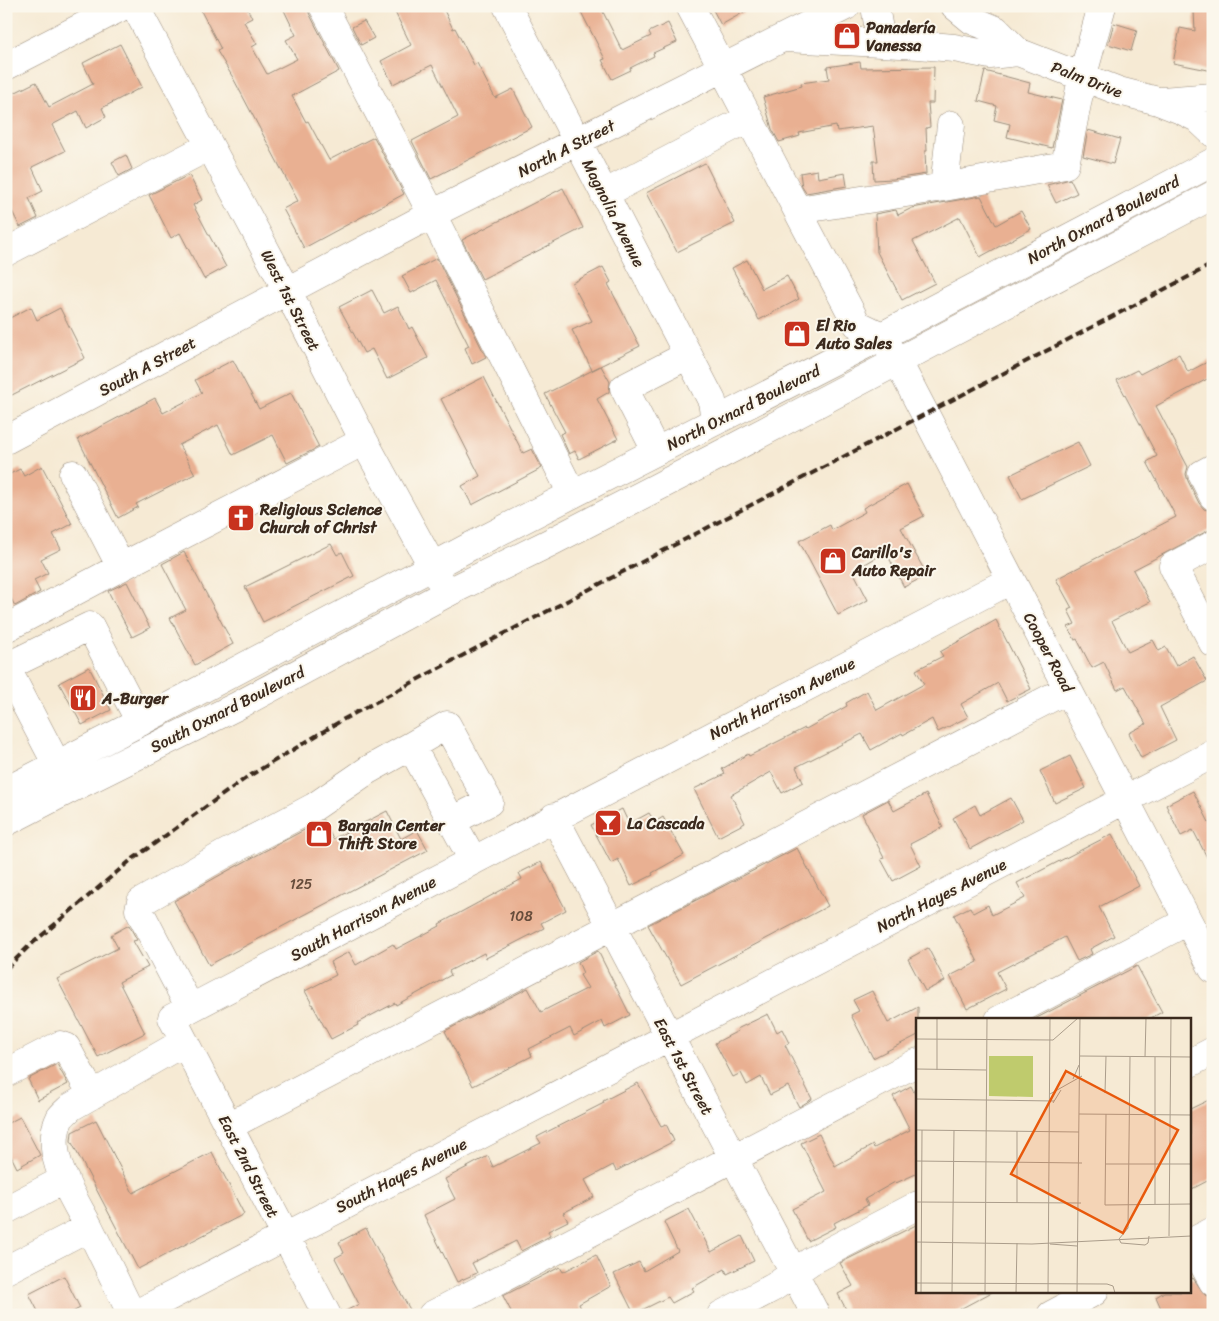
<svg xmlns="http://www.w3.org/2000/svg" width="1219" height="1321" font-family="Sriracha,sans-serif">
  <rect width="100%" height="100%" fill="#fbf7ec"/>
  <filter id="ink" filterUnits="userSpaceOnUse"><feTurbulence type="fractalNoise" baseFrequency=".02" numOctaves="2"/><feDisplacementMap in="SourceGraphic" scale="10" xChannelSelector="R" yChannelSelector="G"/><feConvolveMatrix kernelMatrix="1 2 1 2 8 2 1 2 1" color-interpolation-filters="sRGB"/></filter>
  <filter id="wash" filterUnits="userSpaceOnUse"><feTurbulence type="fractalNoise" baseFrequency=".0096" numOctaves="4" result="noise"/><feDisplacementMap in="SourceGraphic" scale="20" xChannelSelector="R" yChannelSelector="G"/><feGaussianBlur stdDeviation="1.12" result="paint"/><feColorMatrix in="noise" values="0 0 0 0 0 0 0 0 0 0 0 0 0 0 0 0 0 1.4 0 .05"/><feComposite in="paint" operator="in"/></filter>
  <g filter="url(#wash)">
    <rect width="100%" height="100%" fill="#f6ead4"/>
    <g id="blocks">
      <!-- building -->
      <path fill="#e9b092" d="M209,6H246L252,18L244,22L257,44L252,47L267,74L297,59L286,40L296,35L282,6H308L309,13L339,71L292,96L306,122L308,121L329,160L374,137L404,194L304,248L283,209L298,201L232,76L217,51L221,49L201,11Z
        M392,6H442L453,29L455,28L474,65L477,63L495,98L513,89L532,127L431,179L412,141L458,117L432,65L393,84L381,61L411,45Z
        M578,6H600L622,50L651,36L649,32L668,23L677,42L653,53L654,56L630,68L631,70L612,79L602,60L605,59Z
        M711,6H755L721,25Z
        M1194,11H1213V71L1173,63L1180,28L1195,31Z
        M364,21L374,38L361,45L352,27Z
        M1114,23L1137,30L1131,51L1108,44Z
        M120,44L142,87L102,108L106,117L86,128L78,111L52,125L65,151L32,167L43,191L29,198L38,218L20,227L11,209L6,212V97L36,82L49,107L93,84L83,63Z
        M860,62L861,68L934,67L933,103H928L930,127L926,128L927,151H925L926,174L893,179L874,180L873,161H878L873,126L837,131L836,126L799,133L800,136L779,142L772,129L763,97L802,86L801,83L829,79L827,67Z
        M985,71L1030,83L1028,92L1062,100L1052,148L1007,137L1010,124L994,120L997,106L978,101Z
        M1088,130L1120,139L1113,164L1083,156Z
        M126,155L132,169L119,176L112,162Z
        M705,163L735,223L677,252L646,193Z
        M817,170L818,178L845,173L847,186L806,193L802,187L800,173Z
        M189,175L202,200L193,205L226,267L204,279L180,233L171,238L149,195Z
        M1070,179L1077,193L1056,203L1047,185Z
        M563,188L583,228L482,279L462,240Z
        M981,196L996,225L1021,211L1031,229L980,257L960,217L913,241L935,283L902,300L877,252L875,214L896,210L898,215L912,208Z
        M437,258L486,357L472,364L465,348L469,346L436,280L411,293L402,276Z
        M747,260L762,289L787,276L799,299L759,320L732,268Z
        M603,267L611,282L608,284L640,346L592,370L572,330L592,321L572,283Z
        M372,290L384,313L398,306L409,329L412,327L428,358L387,379L372,349L364,353L339,307Z
        M31,307L37,320L60,308L85,358L6,398V320Z
        M1179,354L1188,372L1213,359V376L1156,406L1188,467L1186,474L1188,481L1199,503L1204,509L1211,511L1213,515V528L1133,570L1150,602L1112,621L1128,652L1153,640L1159,651L1166,647L1176,666L1193,656L1207,681L1160,707L1176,740L1141,758L1129,733L1146,724L1125,686L1117,690L1104,662L1092,668L1077,639L1075,640L1068,627L1075,624L1068,610L1072,608L1056,579L1176,517L1147,462L1157,456L1117,380L1137,370L1140,374Z
        M233,360L259,409L291,393L319,447L287,463L273,435L233,455L218,425L179,445L195,474L136,504L138,507L118,518L78,439L155,398L163,413L202,393L195,380Z
        M601,366L610,382L609,392L597,399L618,439L579,459L575,451L569,454L560,434L565,432L545,394Z
        M484,377L523,453L532,449L542,468L472,505L462,486L480,476L441,399Z
        M1078,442L1090,466L1022,499L1010,475Z
        M42,466L72,524L53,534L61,549L41,559L48,573L34,580L40,592L15,606L6,589V476L20,469L24,476Z
        M907,484L924,516L901,528L927,575L904,587L886,552L853,571L868,600L838,615L799,541L830,525L832,530L865,512L863,508Z
        M331,544L337,555L342,552L354,576L263,622L245,587Z
        M184,552L233,644L195,665L170,618L186,610L162,564Z
        M127,582L150,628L132,637L108,591Z
        M996,620L1031,689L1007,701L998,683L961,704L968,717L938,732L932,719L903,735L902,733L871,750L862,734L796,767L803,782L782,793L771,772L731,795L745,823L718,837L694,789L725,774L722,769L748,754L749,756L805,728L806,729L847,706L846,703L867,691L877,710L924,684L916,670L943,656L940,652Z
        M89,667L111,710L82,725L59,683Z
        M1070,756L1086,788L1055,803L1040,771Z
        M1193,791L1213,830V869L1193,830L1181,836L1166,805Z
        M926,794L943,827L910,844L921,866L893,881L881,859L884,858L862,814L888,800L894,811Z
        M1011,798L1023,820L970,849L953,818L975,805L980,815Z
        M622,809L629,824L649,813L655,822L663,817L684,855L652,873L653,875L631,886L618,859L611,863L591,825Z
        M387,811L401,839L417,830L428,850L209,965L174,901L231,869L323,820L333,839Z
        M1112,834L1139,886L1099,907L1114,936L1090,949L1092,954L1077,961L1065,937L997,972L1006,989L967,1009L950,976L978,962L954,915L970,907L973,913L988,905L992,915L1025,898L1017,883Z
        M797,848L828,906L681,984L648,925Z
        M541,862L566,910L541,923L544,928L486,958L484,953L449,971L451,975L396,1005L395,1003L357,1023L358,1025L331,1039L305,991L336,975L330,962L349,952L356,965L393,944L396,949L440,926L439,924L522,879L519,873Z
        M129,925L137,940L133,941L148,967L119,982L145,1033L98,1057L57,979L118,948L111,935Z
        M928,948L945,981L925,991L908,959Z
        M598,951L630,1015L605,1028L602,1021L574,1036L570,1028L529,1049L532,1056L473,1086L445,1031L528,988L541,1012L588,988L580,975L583,973L578,962Z
        M1137,966L1162,1012L1147,1020H1033Z
        M872,991L888,1023L918,1007V1035L873,1058L851,1015L859,1011L853,1000Z
        M768,1014L777,1032L782,1029L789,1043L785,1045L812,1099L799,1107L788,1086L770,1095L761,1077L747,1085L741,1073L733,1077L715,1043L738,1031L737,1029Z
        M57,1064L68,1084L38,1100L28,1079Z
        M638,1083L661,1126L666,1124L674,1141L616,1171L613,1165L585,1180L594,1197L563,1213L568,1221L548,1231L550,1236L521,1251L516,1241L472,1263L477,1273L457,1282L424,1215L455,1199L445,1179L488,1156L493,1167L541,1143L537,1137L604,1103L603,1101Z
        M911,1086L918,1100V1173L896,1183L895,1182L865,1199L868,1205L834,1223L836,1227L808,1241L792,1209L826,1192L801,1143L819,1134L835,1166L873,1145L874,1148L910,1130L893,1096Z
        M1213,1098V1178L1190,1190V1109Z
        M20,1117L40,1155L17,1168L11,1156L6,1159V1124Z
        M96,1120L133,1193L212,1152L244,1214L138,1269L71,1141L72,1132Z
        M689,1209L711,1252L742,1236L754,1261L727,1274L725,1269L692,1288L694,1291L672,1303L668,1297L634,1314L614,1274L639,1262L644,1271L678,1251L664,1222Z
        M918,1224V1292H992L949,1315H849L838,1294L853,1286L840,1263Z
        M366,1228L394,1281L413,1315H342V1313L359,1304L335,1258L344,1253L339,1242Z
        M596,1255L611,1286L579,1304L584,1315H513L503,1296L560,1267L563,1272Z
        M64,1276L80,1308L67,1315H40L29,1294Z
        M1193,1278L1205,1295L1213,1298V1315H1164L1156,1297L1164,1292H1190V1280Z"/>
    </g>
  </g>
  <g filter="url(#ink)">
    <use href="#blocks" fill-opacity="0" stroke="#988a79" stroke-width="1"/>
    <g fill="none" stroke-linecap="round" stroke-linejoin="round">
      <!-- minor casing -->
      <g stroke="#988a79" stroke-width="29">
        <path id="minor" d="M135,6L288,292L364,441L447,593
          M323,6L432,214L572,494
          M507,6L712,401L715,421
          M690,6L857,324L882,336L898,362L1213,969
          M875,6L881,42
          M955,6L972,20L996,30L1018,52L1119,91L1158,101L1181,110L1197,118L1213,133
          M786,38L919,45L954,48L990,55L1018,52
          M6,66L123,6
          M1162,101L1213,97
          M944,187L951,125
          M604,194L749,118
          M798,210L944,187L1065,165L1082,78L1102,6
          M6,252L210,146
          M6,440L432,214L846,6
          M656,451L624,388L688,355
          M1213,468L1202,474L1213,496
          M73,474L121,567
          M1213,545L1173,566L1213,643
          M6,628L121,567L364,441
          M6,667L90,626L140,722
          M6,667L68,786
          M554,817L816,1315
          M452,821L489,802L447,725L411,746L473,860
          M190,1008L139,910L141,902L223,855L314,807L368,770L411,746
          M999,1020L1188,921
          M1190,1063L1213,1051
          M6,1073L60,1045L66,1047L92,1095
          M229,1126L1068,689
          M6,1210L65,1179
          M89,1227L132,1315
          M1191,1242L1213,1282
          M1190,1243L1213,1231
          M6,1270L89,1227C73,1196 42,1153 60,1118C63,1114 68,1110 71,1107L184,1042
          M134,1315L1213,754
          M327,1315L172,1018L1011,580
          M432,1315L918,1062
          M721,1315L774,1287L811,1261L918,1205
          M1051,1315L1094,1292"/>
      </g>
      <!-- major casing -->
      <g stroke="#988a79" stroke-width="29">
        <path id="major" d="M6,791L140,722L471,546L882,336L1213,162
          M6,822L70,789L237,706L447,593L549,543L735,447L1213,195"/>
      </g>
      <!-- minor -->
      <use href="#minor" stroke="#fff" stroke-width="28"/>
      <!-- major -->
      <use href="#major" stroke="#fff" stroke-width="28"/>
      <!-- rail -->
      <path stroke="#3b2a1e" stroke-width="4" stroke-dasharray="8 4" stroke-linecap="butt" d="M6,969L28,947L130,861L246,778L344,719L471,651L1213,264"/>
    </g>
  </g>
  <!-- icons -->
  <defs>
    <g id="shop-square" transform="scale(1.4375)"><rect x="-9" y="-9" width="18" height="18" rx="4" fill="#c8321e" stroke="#fbf7ec"/><path d="M-5-2.5h2.3a2.7 3.5 0 0 1 5.4 0H5L5.5 6h-11ZM-1.5-2.5h3a1.5 2.3 0 0 0-3 0Z" fill="#fff"/></g>
    <g id="church-square" transform="scale(1.4375)"><rect x="-9" y="-9" width="18" height="18" rx="4" fill="#c8321e" stroke="#fbf7ec"/><path d="M-1.2-6h2.4v3.5h3.3v2.4h-3.3V6h-2.4V-.1h-3.3v-2.4h3.3Z" fill="#fff"/></g>
    <g id="restaurant-square" transform="scale(1.4375)"><rect x="-9" y="-9" width="18" height="18" rx="4" fill="#c8321e" stroke="#fbf7ec"/><path d="M-5-6h1v4h1v-4h1v4h1v-4h1v5L-1.5 .5V6h-2V.5L-5-1ZM5-6V6H3V1.5H1.5Q1.5-4 5-6Z" fill="#fff"/></g>
    <g id="bar-square" transform="scale(1.4375)"><rect x="-9" y="-9" width="18" height="18" rx="4" fill="#c8321e" stroke="#fbf7ec"/><path d="M-6-5H6L.8 .8V4.5H3.5V6h-7V4.5H-.8V.8Z" fill="#fff"/></g>
  </defs>
  <g fill-rule="evenodd">
    <use href="#shop-square" x="847" y="36"/>
    <use href="#shop-square" x="797" y="334"/>
    <use href="#church-square" x="241" y="518"/>
    <use href="#shop-square" x="833" y="561"/>
    <use href="#restaurant-square" x="83" y="698"/>
    <use href="#bar-square" x="608" y="823"/>
    <use href="#shop-square" x="319" y="834"/>
  </g>
  <g text-anchor="middle" stroke-width="4" stroke-linejoin="round" paint-order="stroke">
    <!-- number labels -->
    <g font-size="14" fill="#664c3b">
      <text x="301" y="889">125</text>
      <text x="521" y="921">108</text>
    </g>
    <!-- poi labels -->
    <g font-size="16" font-weight="bold" fill="#3b2a1e" stroke="#fbf7ec" text-anchor="start">
      <text x="866" y="33">Panadería<tspan x="866" dy="18">Vanessa</tspan></text>
      <text x="816" y="331">El Rio<tspan x="816" dy="18">Auto Sales</tspan></text>
      <text x="260" y="515">Religious Science<tspan x="260" dy="18">Church of Christ</tspan></text>
      <text x="852" y="558">Carillo's<tspan x="852" dy="18">Auto Repair</tspan></text>
      <text x="102" y="704">A-Burger</text>
      <text x="627" y="829">La Cascada</text>
      <text x="338" y="831">Bargain Center<tspan x="338" dy="18">Thift Store</tspan></text>
    </g>
    <!-- street labels -->
    <g font-size="16" fill="#3b2a1e" stroke="#fbf7ec">
      <text transform="translate(1087 79) rotate(21)" y="6">Palm Drive</text>
      <text transform="translate(566 148) rotate(-27)" y="6">North A Street</text>
      <text transform="translate(614 213) rotate(63)" y="6">Magnolia Avenue</text>
      <text transform="translate(1103 219) rotate(-28)" y="6">North Oxnard Boulevard</text>
      <text transform="translate(291 300) rotate(63)" y="6">West 1st Street</text>
      <text transform="translate(147 366) rotate(-28)" y="6">South A Street</text>
      <text transform="translate(743 407) rotate(-27)" y="6">North Oxnard Boulevard</text>
      <text transform="translate(1049 652) rotate(62)" y="6">Cooper Road</text>
      <text transform="translate(782 698) rotate(-27)" y="6">North Harrison Avenue</text>
      <text transform="translate(227 709) rotate(-27)" y="6">South Oxnard Boulevard</text>
      <text transform="translate(941 895) rotate(-27)" y="6">North Hayes Avenue</text>
      <text transform="translate(363 918) rotate(-28)" y="6">South Harrison Avenue</text>
      <text transform="translate(684 1066) rotate(62)" y="6">East 1st Street</text>
      <text transform="translate(249 1166) rotate(63)" y="6">East 2nd Street</text>
      <text transform="translate(401 1175) rotate(-27)" y="6">South Hayes Avenue</text>
    </g>
  </g>
  <!-- overview -->
  <g transform="translate(916 1018)">
    <rect width="275" height="275" fill="#f6ead4"/>
    <path d="M73,38H117V79L73,78Z" fill="#bfcb6d"/>
    <path fill="none" stroke="#ab9d8b" stroke-width="1" d="M0,21L137,22L162,0M164,38L275,39M214,39L212,210L203,221L205,225L229,227L232,225L233,218M229,39L230,0M0,51L70,52M21,52V0M157,61L163,47M189,75L190,38M134,76L166,58M0,81L138,83M137,85L145,72M163,96L275,97M190,96L189,187L275,186M0,112L163,114M0,143L166,145M189,146H275M0,184L165,185M101,185V113M239,186V39M253,218L255,0M0,224L116,226L275,218M134,226L161,228M0,265L191,266L197,268L199,275M5,275L6,112M36,275L38,112M69,275L71,0M100,275L101,225M132,275L134,0M161,275L164,0"/>
    <path fill="#e8590c" fill-opacity="0.15" stroke="#e8590c" stroke-width="2.5" d="M150,53L262,112L207,215L95,156Z"/>
    <rect width="275" height="275" fill="none" stroke="#3b2a1e" stroke-width="2.5"/>
  </g>
  <!-- margin -->
  <rect width="1219" height="1321" fill="none" stroke="#fbf7ec" stroke-width="25"/>
</svg>
